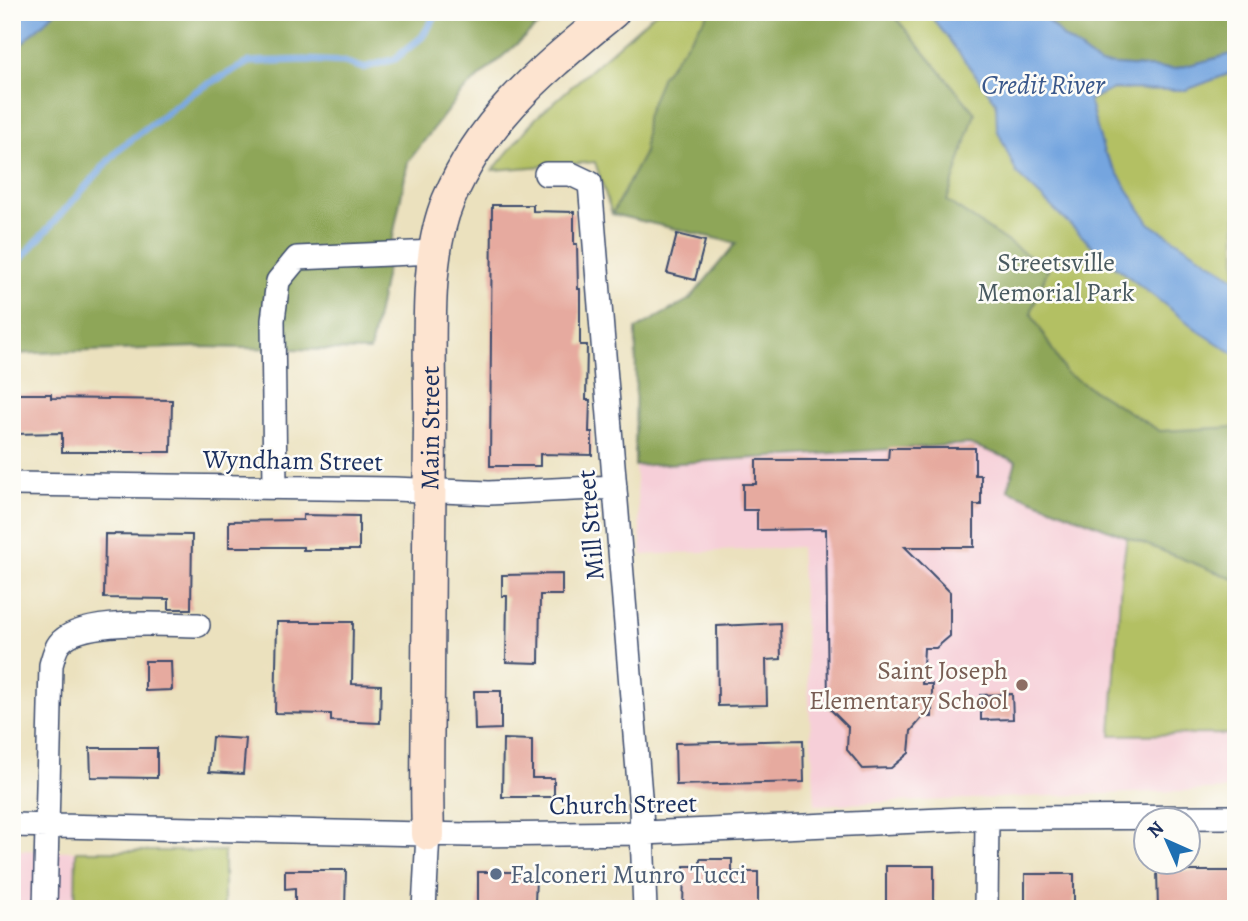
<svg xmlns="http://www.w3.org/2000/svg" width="1248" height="921" font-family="Alegreya,serif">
  <rect width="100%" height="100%" fill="#fdfcf7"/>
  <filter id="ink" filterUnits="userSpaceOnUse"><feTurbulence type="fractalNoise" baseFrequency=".0143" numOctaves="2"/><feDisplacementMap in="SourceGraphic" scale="14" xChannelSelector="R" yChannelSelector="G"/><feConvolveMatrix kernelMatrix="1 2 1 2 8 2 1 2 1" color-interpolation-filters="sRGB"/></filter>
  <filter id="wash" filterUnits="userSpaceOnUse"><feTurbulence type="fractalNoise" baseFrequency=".00686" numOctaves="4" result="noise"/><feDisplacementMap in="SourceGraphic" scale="28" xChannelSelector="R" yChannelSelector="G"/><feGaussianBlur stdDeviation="1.57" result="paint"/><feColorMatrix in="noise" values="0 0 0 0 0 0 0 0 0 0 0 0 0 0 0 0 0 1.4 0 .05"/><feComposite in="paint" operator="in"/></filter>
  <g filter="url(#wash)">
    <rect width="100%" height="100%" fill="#ebe1be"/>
    <!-- built -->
    <path fill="#f6cfd8" d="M969,444L1016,461L1008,490L1236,580V789L815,805L800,547L642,555L635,466Z
      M12,850L76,851L75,909H12Z"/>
    <!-- green -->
    <path fill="#b3c063" stroke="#677860" stroke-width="2" d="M656,12H946L1089,100L1113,89L1186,90L1236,71V736L1226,734L1111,735L1121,578L1127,537L1008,490L1016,461L736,243L612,214L595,162L493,170L535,119Z
      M76,851H224V909H75Z"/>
    <!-- forest -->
    <path fill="#8ea659" stroke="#546a5c" stroke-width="2" d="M55,12H553L461,93L408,162L370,351L200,347L12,354V53Z
      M710,12H891L975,113L947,201L1048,269L1031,313L1066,373L1160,431L1236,427V580L1008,490L1016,461L969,444L635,466L636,329L690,299L736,243L612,214L644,154L646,117L662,76Z
      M1039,12H1236V53L1174,69L1100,64L1063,37Z"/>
    <!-- water -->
    <path fill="#74a5df" stroke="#486a9e" stroke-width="2" d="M12,12H55L12,53Z
      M928,12H1039L1063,37L1100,64L1174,69L1236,53V71L1186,90L1113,89L1089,100L1104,152L1149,223L1236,279V355L1200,332L1107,260L1017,174L997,129L996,102Z"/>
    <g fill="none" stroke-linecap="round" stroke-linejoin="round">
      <!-- stream -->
      <path stroke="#74a5df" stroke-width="7" d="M12,269L120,148L194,92L249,62L305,60L344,62L363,68L395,59L422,37L438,12"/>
    </g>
    <g id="blocks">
      <!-- building -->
      <path fill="#e6aa9f" d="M492,205H533V211L574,212V244H577L578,289H580V345H587L586,400H590L589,432H592V455L540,454V466H490Z
        M677,234L705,241L695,280L667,273Z
        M12,394H51V398L172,400L171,452H62V433L12,434Z
        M889,448H975V475H981V505H974V547H905L950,592V636L936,648H924L922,684H932V717H923L911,731L909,753L891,768L863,769L847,750L848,727L828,707L826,529L757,530V510H743V484H756V460H888Z
        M303,515L359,516V550H303V547H229V521L303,520Z
        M105,534L192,535L191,609H169V599L104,598Z
        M562,574V595H540L539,663L506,662L507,596H502V575Z
        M277,622H353L352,684L381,685L380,723L331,721V714L275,713Z
        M780,623L781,659L766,660L767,705L718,706L717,626Z
        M145,661H171L172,690L145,691Z
        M474,691H501V729L475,730Z
        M1012,694L1013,719L981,720V695Z
        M212,737L246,739L243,774L209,772Z
        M503,739L532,740V778H554V797H502Z
        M803,740L804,782L676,785L675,743Z
        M90,748H157V778L91,777Z
        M700,859H732V872H758V909H683L684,866H700Z
        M886,866H934V909H886Z
        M285,870H346L345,909H295V888L285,889Z
        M1157,871H1236V909H1158Z
        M478,872H515L521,877H536L535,903H510V909L478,908Z
        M1025,874H1074V909H1025Z"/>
    </g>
  </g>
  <g filter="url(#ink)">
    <use href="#blocks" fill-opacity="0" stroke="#3a4a6c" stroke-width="2"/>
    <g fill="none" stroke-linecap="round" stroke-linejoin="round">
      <!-- street casing -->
      <g stroke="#3a4a6c" stroke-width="26">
        <path id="street" d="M546,174H571L590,183L641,808L645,909
          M12,484L394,489L489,493L615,487
          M275,487L273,320L278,281L297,258L435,252
          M12,825L469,835L643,833L987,818L1236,817
          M45,909L51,665C53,658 55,649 59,644C79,617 166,625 198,625
          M424,909L428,834
          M986,909L987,818"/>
      </g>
      <!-- secondary casing -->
      <g stroke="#3a4a6c" stroke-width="35">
        <g id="secondary">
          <path id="s1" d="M428,834C426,781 428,728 428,675C428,591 429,506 430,421C431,357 423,260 448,201C484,116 544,70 613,12"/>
        </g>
      </g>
      <!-- street -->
      <use href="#street" stroke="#fff" stroke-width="23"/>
      <!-- secondary -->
      <use href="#secondary" stroke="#fde4d0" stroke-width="32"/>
    </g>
  </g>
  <!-- markers -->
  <circle fill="#8d6e63" stroke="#fdfcf7" stroke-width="2.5" cx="1022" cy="685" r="7"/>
  <circle fill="#5c6f8a" stroke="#fdfcf7" stroke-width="2.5" cx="496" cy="874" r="7"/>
  <g text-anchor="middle" stroke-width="5" stroke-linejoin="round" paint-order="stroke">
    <!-- park labels -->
    <g font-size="26" fill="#495a60" stroke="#fdfcf7">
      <text x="1056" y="271">Streetsville<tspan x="1056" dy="30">Memorial Park</tspan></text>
    </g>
    <!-- street labels -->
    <g font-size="26" fill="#1b2f5e" stroke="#fdfcf7">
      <text dy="9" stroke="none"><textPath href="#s1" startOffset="406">Main Street</textPath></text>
      <text transform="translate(293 460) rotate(1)" y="9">Wyndham Street</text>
      <text transform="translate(590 525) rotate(-95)" y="9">Mill Street</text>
      <text transform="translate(623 804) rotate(-1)" y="9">Church Street</text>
    </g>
    <!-- education labels -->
    <g font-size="26" fill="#785e54" stroke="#fdfcf7" text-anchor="end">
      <text x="1008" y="679">Saint Joseph<tspan x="1008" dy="30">Elementary School</tspan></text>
    </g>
    <!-- service labels -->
    <g font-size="26" fill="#4e5e75" stroke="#fdfcf7" text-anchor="start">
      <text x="510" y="883">Falconeri Munro Tucci</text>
    </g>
    <!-- water labels -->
    <g font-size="28" font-style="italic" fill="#3a588b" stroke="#fdfcf7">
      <text x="1043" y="94">Credit River</text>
    </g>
  </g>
  <!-- margin -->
  <rect width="1248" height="921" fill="none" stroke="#fdfcf7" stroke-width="42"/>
  <!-- north arrow -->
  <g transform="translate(1167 841) rotate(315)"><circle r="33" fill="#fdfcf7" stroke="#a3aaba" stroke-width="2"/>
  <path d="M0-5L12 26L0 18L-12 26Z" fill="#1f6fb2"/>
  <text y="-10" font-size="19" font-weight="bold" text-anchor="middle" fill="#1b2f5e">N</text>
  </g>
</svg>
